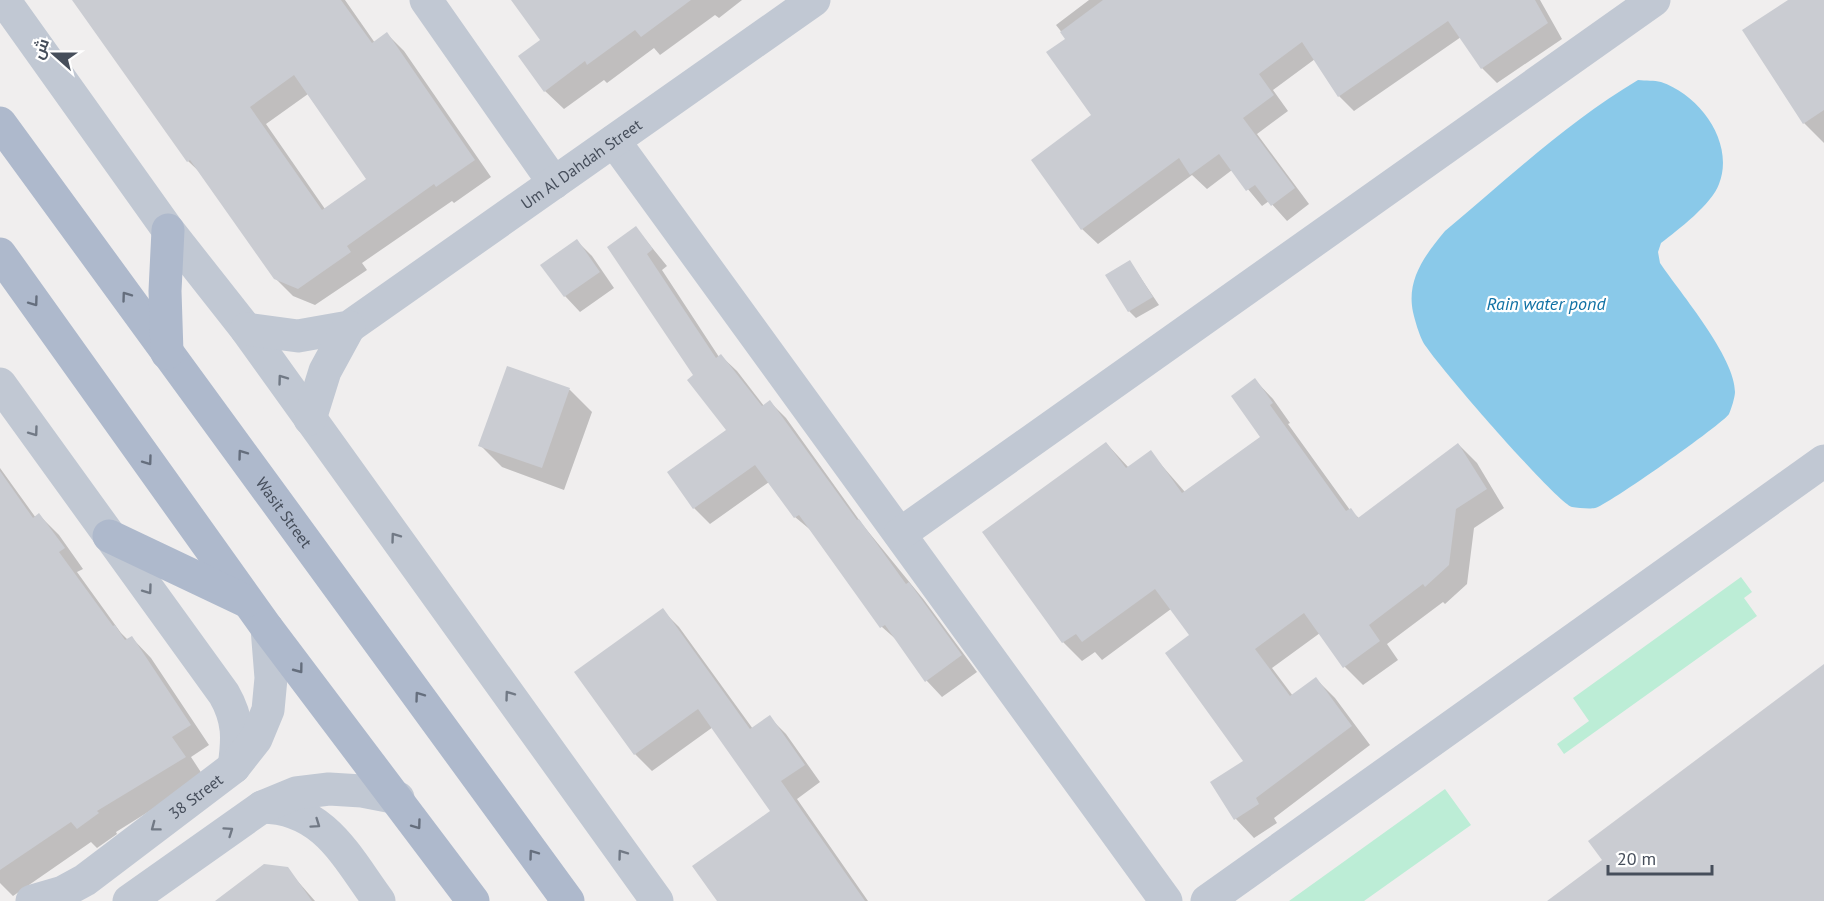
<svg xmlns="http://www.w3.org/2000/svg" width="1824" height="901" font-family="'PT Sans',Cairo,sans-serif">
  <rect width="100%" height="100%" fill="#f0eeee"/>
  <!-- green -->
  <path fill="#bcedd6" d="M1741,577L1752,592L1744,598L1757,616L1564,754L1557,744L1589,721L1573,698Z
    M1445,789L1471,825L1364,901H1289Z"/>
  <!-- water -->
  <path fill="#8ac9e9" d="M1638,80C1646,81 1654,80 1661,82C1700,95 1735,143 1719,184C1712,204 1678,230 1661,243L1658,252L1660,263C1681,294 1735,357 1735,392C1735,397 1731,410 1729,414C1724,423 1605,507 1595,508C1590,509 1578,508 1572,507C1556,502 1435,363 1423,342C1419,334 1415,321 1413,312C1406,279 1426,254 1445,231C1507,179 1569,121 1638,80Z"/>
  <!-- shadow -->
  <path fill="#0003" fill-rule="evenodd" d="M73,0H345L375,43L387,34L404,51L491,177L454,203L452,201L362,263L367,270L315,305L293,296L275,278L205,177L188,161ZM308,94L368,179L325,209L266,124Z
    M513,0H742L719,18L715,15L660,55L654,48L607,83L604,80L564,109L545,91L542,41Z
    M1089,0H1540L1562,39L1497,83L1482,68L1461,37L1354,111L1339,96L1315,59L1273,90L1288,111L1257,134L1309,204L1287,221L1269,201L1262,206L1232,170L1207,189L1192,175L1098,244L1082,229L1093,115L1067,39L1056,25Z
    M1791,0H1824V143L1804,123Z
    M636,228L667,266L662,270L719,357L721,356L737,371L764,406L770,402L786,418L862,524L924,600L977,672L942,697L927,681L899,642L882,627L813,532L795,517L769,482L710,524L694,508L728,430L695,376Z
    M577,241L592,256L614,288L580,312L565,296Z
    M1130,262L1159,305L1136,318L1129,311Z
    M508,367L570,390L592,412L564,490L502,467L480,445Z
    M1255,380L1273,399L1290,423L1288,424L1350,510L1360,519L1458,444L1477,463L1504,508L1474,528L1467,584L1445,604L1443,602L1387,644L1398,660L1363,685L1345,667L1320,633L1272,668L1293,696L1316,679L1335,698L1370,745L1274,818L1277,823L1254,838L1236,819L1212,782L1245,761L1191,636L1171,609L1102,660L1095,652L1082,661L1063,642L984,533L1106,443L1129,468L1150,452L1185,492L1262,437Z
    M0,468L36,518L39,515L59,535L83,569L77,572L121,633L128,640L132,638L151,658L209,745L191,757L204,777L116,832L117,834L97,848L91,842L13,896L0,883Z
    M662,610L679,627L753,729L769,717L786,734L820,782L797,799L868,901H719L772,812L713,727L652,771L635,754Z
    M287,869L315,901H217Z"/>
  <!-- building -->
  <path fill="#caccd2" fill-rule="evenodd" d="M72,0H341L372,43L387,32L475,160L436,187L434,184L347,246L351,252L298,289L274,279L190,160L187,162ZM294,75L366,179L322,210L250,107Z
    M511,0H691L641,37L635,30L587,65L585,61L544,92L518,56L540,40Z
    M1103,0H1535L1548,23L1481,69L1448,21L1338,97L1302,42L1259,74L1274,95L1243,118L1295,188L1271,206L1255,185L1246,191L1219,154L1190,175L1179,158L1081,230L1031,160L1091,115L1046,52L1065,39L1060,32Z
    M1788,0H1824V110L1803,124L1742,30Z
    M636,226L653,249L647,254L716,358L721,354L762,406L770,400L857,520L859,519L906,584L909,582L962,655L925,682L885,625L880,628L799,515L794,518L755,465L693,509L667,472L726,430L687,380L693,375L607,247Z
    M577,239L600,272L564,297L540,265Z
    M1130,260L1153,297L1128,312L1105,275Z
    M507,366L570,388L542,468L478,446Z
    M1255,378L1273,403L1270,405L1346,511L1351,508L1358,518L1458,443L1487,489L1456,509L1449,565L1425,587L1423,584L1369,625L1380,641L1343,668L1304,613L1255,649L1290,696L1316,677L1352,726L1256,798L1259,804L1234,820L1210,782L1243,761L1165,653L1189,635L1155,589L1082,642L1076,634L1062,643L982,532L1106,442L1126,468L1151,450L1182,493L1260,437L1231,396Z
    M0,471L33,518L39,513L65,548L59,552L113,626L115,625L125,640L132,636L191,725L172,737L186,757L97,811L99,813L77,829L71,822L0,870Z
    M663,608L750,729L770,715L805,765L781,781L865,901H717L692,866L770,811L698,709L634,755L574,672Z
    M1824,664V901H1547L1602,860L1588,841Z
    M264,864L288,867L312,901H215Z"/>
  <g fill="none" stroke-linecap="round" stroke-linejoin="round">
    <!-- minor -->
    <g stroke="#c1c8d3" stroke-width="33">
      <path d="M4,0L168,230L246,329L657,901"/>
      <path d="M426,0L554,183"/>
      <path d="M614,141L1166,901"/>
      <path id="s1" d="M246,329L298,336L349,327L814,0"/>
      <path d="M0,384L224,694C239,720 238,739 234,767"/>
      <path d="M310,419L325,371L349,327"/>
      <path d="M900,534L1654,0"/>
      <path d="M262,807C324,808 346,856 379,901"/>
      <path id="s2" d="M32,901L63,892L85,880L234,767L256,739L268,710L271,678L267,628"/>
      <path d="M129,901L262,807L296,793L329,789L362,791L398,798"/>
      <path d="M1207,901L1824,461"/>
    </g>
    <!-- major -->
    <g stroke="#aeb9cc" stroke-width="33">
      <path id="s3" d="M0,123L568,901"/>
      <path d="M0,254L267,628L473,901"/>
      <path d="M167,353L165,291L168,230"/>
      <path d="M109,536L246,601"/>
    </g>
  </g>
  <!-- one-way arrows -->
  <defs><path id="oneway-chevron" d="M-2-3.5L2.5 0L-2 3.5" fill="none" stroke-width="1.6" stroke-linecap="round" stroke-linejoin="round" transform="scale(1.5)"/></defs>
  <g stroke="#656e7d">
    <use href="#oneway-chevron" transform="translate(126 296) rotate(-126)"/>
    <use href="#oneway-chevron" transform="translate(34 302) rotate(54)"/>
    <use href="#oneway-chevron" transform="translate(242 454) rotate(-126)"/>
    <use href="#oneway-chevron" transform="translate(148 461) rotate(54)"/>
    <use href="#oneway-chevron" transform="translate(299 669) rotate(53)"/>
    <use href="#oneway-chevron" transform="translate(419 696) rotate(-126)"/>
    <use href="#oneway-chevron" transform="translate(417 825) rotate(54)"/>
    <use href="#oneway-chevron" transform="translate(533 854) rotate(-126)"/>
  </g>
  <g stroke="#717985">
    <use href="#oneway-chevron" transform="translate(282 379) rotate(-126)"/>
    <use href="#oneway-chevron" transform="translate(34 432) rotate(54)"/>
    <use href="#oneway-chevron" transform="translate(395 537) rotate(-126)"/>
    <use href="#oneway-chevron" transform="translate(148 590) rotate(54)"/>
    <use href="#oneway-chevron" transform="translate(509 695) rotate(-126)"/>
    <use href="#oneway-chevron" transform="translate(316 824) rotate(35)"/>
    <use href="#oneway-chevron" transform="translate(155 827) rotate(143)"/>
    <use href="#oneway-chevron" transform="translate(229 831) rotate(-35)"/>
    <use href="#oneway-chevron" transform="translate(622 854) rotate(-126)"/>
  </g>
  <g text-anchor="middle" stroke-width="4.5" stroke-linejoin="round" paint-order="stroke">
    <!-- street labels -->
    <g font-size="16" fill="#464e5b" stroke="#fff">
      <text dy="6" stroke="none"><textPath href="#s1" startOffset="388">Um Al Dahdah Street</textPath></text>
      <text dy="6" stroke="none"><textPath href="#s3" startOffset="482">Wasit Street</textPath></text>
      <text dy="6" stroke="none"><textPath href="#s2" startOffset="196">38 Street</textPath></text>
    </g>
    <!-- water labels -->
    <g font-size="18" font-style="italic" fill="#1071a4" stroke="#fff">
      <text x="1546" y="310">Rain water pond</text>
    </g>
  </g>
  <!-- north arrow -->
  <g transform="translate(54 54) rotate(291)" stroke="#ffffff" stroke-width="4.5" paint-order="stroke">
  <path d="M0-4.5L10 22L0 15L-10 22Z" fill="#464e5b"/>
  <text y="-9" font-size="16" font-weight="bold" text-anchor="middle" fill="#464e5b">ش</text>
  </g>
  <!-- scale -->
  <path d="M1608 865v9h104v-9" fill="none" stroke="#464e5b" stroke-width="3"/>
  <text x="1617" y="865" font-size="18" fill="#464e5b" stroke="#ffffff" stroke-width="4.5" paint-order="stroke">20 m</text>
</svg>
